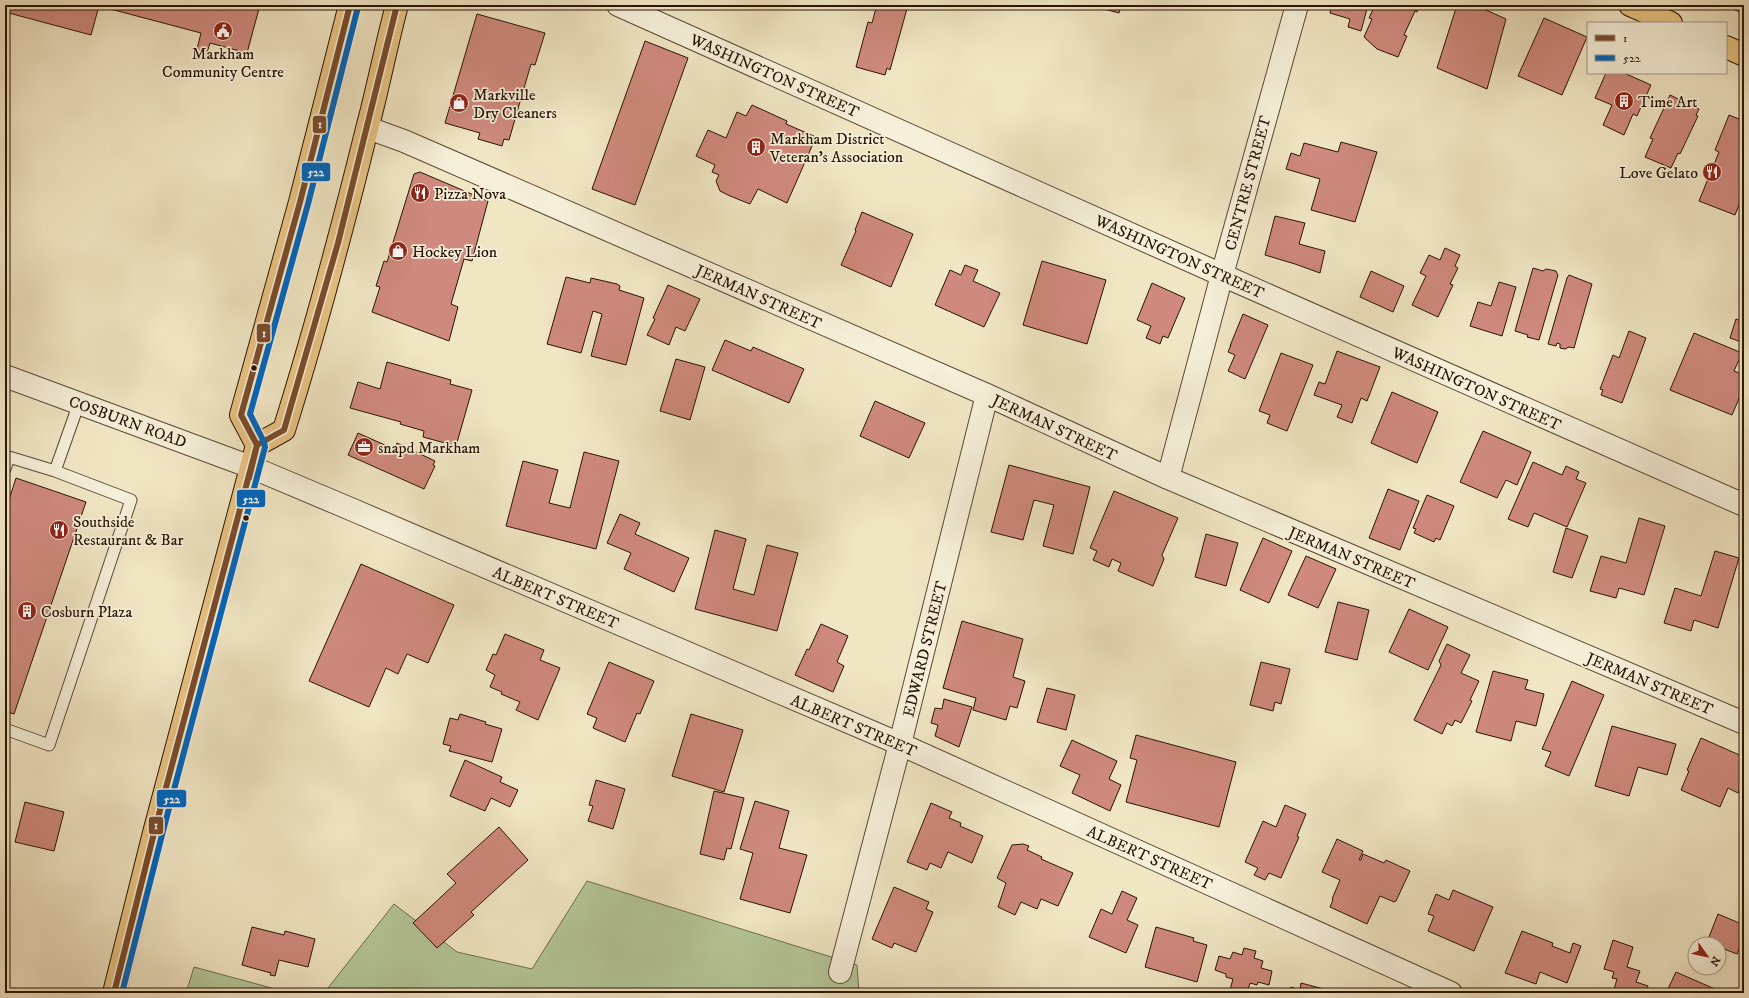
<svg xmlns="http://www.w3.org/2000/svg" width="1749" height="998" font-family="'IM FELL DW Pica',serif">
  <rect width="100%" height="100%" fill="#f1e6c4"/>
  <filter id="stains"><feTurbulence type="fractalNoise" baseFrequency=".005" numOctaves="4"/><feColorMatrix values="0 0 0 0 .2 0 0 0 0 .09 0 0 0 0 .02 0 0 0 .5 -.17"/></filter>
  <radialGradient id="worn" r=".72"><stop offset=".6" stop-color="#630" stop-opacity="0"/><stop offset="1" stop-color="#630" stop-opacity=".3"/></radialGradient>
  <!-- green -->
  <path fill="#b4c698" stroke="#6e6d4d" d="M587,881L857,965L859,993H324L394,904L457,952L532,969Z
    M194,967L290,993H186Z"/>
  <!-- building -->
  <path fill="#cf897e" stroke="#281402" d="M5,5H260L247,53L210,43L206,56L196,53L201,33L99,6L91,35L5,12Z
    M874,5H908L890,70L887,68L885,75L856,67L868,22L872,23L876,8L874,7Z
    M1089,5H1121L1119,13Z
    M1332,5H1368L1361,31L1348,27L1350,19L1330,13Z
    M1375,5H1419L1417,12L1415,11L1404,35L1407,36L1398,57L1377,49L1364,37L1372,19L1369,18Z
    M1457,5H1475L1506,19L1487,89L1437,68Z
    M1724,5H1744V14Z
    M477,14L545,33L535,65L531,64L509,140L504,139L502,146L478,139L480,133L445,123Z
    M1544,18L1587,37L1562,95L1518,76Z
    M645,41L688,58L635,205L592,189Z
    M1606,73H1624L1651,85L1637,116L1633,114L1624,135L1603,125L1612,105L1595,98Z
    M1670,95L1699,109L1696,115L1698,116L1680,154L1678,153L1671,168L1645,157L1653,139L1650,138Z
    M752,105L787,121L786,124L816,137L787,203L758,189L750,204L730,196L720,191L716,181L719,175L712,172L715,165L696,156L708,130L726,138L737,112L746,116Z
    M1729,115L1744,121V192L1735,215L1699,201L1719,152L1715,150Z
    M1341,142L1377,152L1355,222L1311,210L1320,179L1286,169L1291,153L1300,156L1304,143L1338,152Z
    M420,172L488,201L472,261L464,259L451,304L458,307L449,341L372,312L380,287L376,286L384,261L387,262L414,174Z
    M862,212L913,234L891,287L841,265L856,231L855,230Z
    M1275,216L1305,223L1299,244L1325,251L1320,273L1295,264L1265,255Z
    M1445,248L1460,255L1455,266L1458,268L1450,284L1453,285L1438,317L1412,305L1426,276L1420,273L1429,255L1440,260Z
    M1042,261L1106,280L1087,344L1023,325Z
    M965,265L978,270L973,281L1000,293L984,327L935,305L950,270L961,275Z
    M1533,268L1543,271L1546,269L1556,271L1558,275L1539,340L1527,337L1528,335L1515,331Z
    M1371,271L1404,286L1393,312L1360,297Z
    M1569,275L1592,284L1574,348L1569,347L1565,349L1560,348V344L1557,343L1556,346L1548,344L1567,278Z
    M566,277L590,283L591,278L617,284L620,286L619,290L644,298L626,365L591,356L602,314L593,311L581,353L547,344Z
    M1499,282L1516,287L1502,336L1470,326L1478,302L1491,306Z
    M1152,283L1185,298L1168,338L1163,336L1160,344L1146,338L1151,326L1137,320Z
    M668,285L700,299L685,331L676,327L669,345L647,335L655,319L653,318Z
    M1243,314L1268,325L1245,379L1228,371L1235,355L1228,352L1231,345L1230,346Z
    M1736,319L1744,322V343L1730,338Z
    M1629,331L1646,338L1622,403L1601,395L1603,390L1600,389L1613,355L1619,358Z
    M1694,333L1742,353L1734,371L1744,375V387L1732,415L1670,390Z
    M725,340L751,351L753,347L804,369L789,403L712,370Z
    M1337,351L1380,367L1367,401L1361,398L1352,423L1337,417L1342,405L1314,395L1319,382L1325,384Z
    M1281,353L1313,365L1287,431L1267,423L1270,415L1259,411Z
    M676,359L705,367L690,420L660,411Z
    M387,362L451,380L450,384L472,390L456,446L423,437L424,431L400,424L401,422L350,408L358,382L380,389Z
    M1392,392L1438,412L1417,463L1371,443Z
    M875,401L925,423L909,458L860,436Z
    M1483,431L1531,452L1517,485L1506,480L1497,498L1460,482Z
    M358,433L394,449L397,443L435,461L433,465L435,466L424,489L348,455Z
    M584,452L619,461L596,549L506,526L523,461L558,470L549,503L570,508Z
    M1533,462L1562,475L1566,466L1579,472L1576,479L1586,483L1567,527L1534,513L1528,527L1508,519Z
    M1009,465L1090,487L1073,554L1043,546L1054,505L1034,500L1023,540L991,532Z
    M16,478L86,502L14,714L5,711V512Z
    M1388,489L1419,501L1400,550L1369,538Z
    M1114,491L1178,518L1162,555L1164,559L1153,586L1118,571L1121,563L1112,559L1109,567L1093,560L1097,551L1090,548Z
    M1427,495L1454,506L1440,540L1436,538L1434,542L1414,533L1416,529L1413,528Z
    M620,514L640,523L635,534L689,558L674,592L624,569L631,553L607,543Z
    M1639,518L1665,526L1644,595L1619,588L1616,598L1590,591L1601,556L1626,563Z
    M1566,528L1588,536L1572,578L1553,572Z
    M715,530L746,539L733,589L754,595L767,545L798,553L777,631L695,609Z
    M1206,534L1238,543L1226,586L1195,577Z
    M1263,538L1292,551L1269,603L1240,590Z
    M1715,551L1739,558L1718,628L1694,620L1691,631L1664,623L1675,588L1701,596Z
    M1306,556L1336,569L1318,608L1288,595Z
    M361,564L454,605L428,663L407,654L398,674L386,668L369,707L309,681Z
    M1338,602L1369,610L1357,660L1325,652Z
    M1409,609L1448,627L1428,670L1389,652Z
    M962,621L1023,639L1013,677L1025,681L1017,708L1010,706L1006,720L973,710L976,698L943,688Z
    M821,624L848,636L837,662L844,666L833,692L795,675L807,649L809,650Z
    M505,634L544,650L540,660L560,668L538,720L516,710L520,702L501,694L502,692L490,687L495,675L486,670L493,654L496,655Z
    M1744,639V654L1740,653Z
    M1447,644L1470,655L1461,673L1479,681L1470,700L1472,701L1461,723L1455,720L1452,726L1447,723L1442,734L1414,720L1441,665L1439,661Z
    M609,662L654,681L640,714L637,713L625,742L593,728L597,718L587,714Z
    M1261,662L1290,669L1281,704L1275,702L1273,711L1250,705Z
    M1493,671L1528,680L1525,689L1544,694L1536,726L1516,721L1511,741L1476,732Z
    M1572,681L1604,695L1569,776L1545,766L1551,752L1542,749Z
    M1047,688L1075,695L1066,730L1037,722Z
    M944,699L972,707L959,747L935,736L938,725L931,723L935,708L942,709Z
    M460,714L486,722L485,724L502,729L492,762L449,751L451,746L443,744L450,718L458,720Z
    M691,714L743,730L724,792L672,776Z
    M1612,726L1676,744L1667,775L1638,767L1629,796L1595,786Z
    M1136,735L1236,762L1219,827L1126,802L1137,760L1130,758Z
    M1701,738L1744,757V779L1738,793L1728,788L1720,807L1681,790L1689,771L1687,770Z
    M1072,740L1117,761L1109,779L1121,785L1110,811L1072,793L1080,775L1060,766Z
    M465,760L502,777L500,782L518,790L510,807L491,798L485,811L450,796Z
    M596,780L625,789L613,829L588,821L593,806L589,805Z
    M714,791L744,798L731,849L727,848L724,860L700,854Z
    M755,801L789,811L779,848L807,855L790,913L740,899L753,853L740,849Z
    M25,802L64,812L54,851L15,842Z
    M931,803L952,812L949,818L961,823L960,826L983,836L972,863L948,852L941,868L930,863L927,870L907,862Z
    M1285,805L1306,814L1297,836L1299,837L1281,878L1269,873L1265,880L1254,875L1258,868L1245,862L1263,821L1276,827Z
    M499,827L528,860L471,912L474,915L437,948L413,923L456,883L447,874Z
    M1337,839L1363,851L1359,860H1361L1363,854L1384,863L1386,860L1410,871L1396,901L1394,902L1380,896L1367,924L1330,907L1333,900L1332,899L1340,880L1322,872Z
    M1023,844L1029,846L1027,850L1042,857L1041,859L1073,873L1058,906L1041,899L1037,909L1021,902L1015,915L998,907L1006,883L997,878L1012,845Z
    M894,887L929,902L926,909L933,912L916,952L894,943L892,948L872,939Z
    M1453,890L1493,907L1474,951L1428,931L1434,916L1428,914L1436,894L1449,900Z
    M1122,891L1137,898L1127,920L1138,925L1126,953L1089,937L1101,909L1112,914Z
    M1718,914L1744,925V937L1737,954L1719,947V944L1707,942Z
    M252,927L284,935L285,931L315,939L308,967L279,960L275,976L270,975L271,973L242,965Z
    M1156,927L1194,938L1193,941L1207,945L1197,982L1145,967Z
    M1522,931L1553,943L1552,946L1570,953L1573,943L1581,946L1567,983L1540,972L1536,984L1505,973Z
    M1613,940L1633,947L1627,967L1640,971L1636,982L1648,986L1646,993H1613L1617,979L1612,978L1614,972L1604,969Z
    M1244,948L1256,951L1254,958L1263,961L1261,968L1272,971L1269,985L1258,982L1257,985L1250,983L1247,993H1229L1233,979L1226,977V974L1215,970L1219,956L1230,959L1233,952L1242,955Z
    M1676,972L1724,993H1666Z
    M1301,983L1339,993H1285L1286,990L1290,991L1291,987L1300,990Z"/>
  <g fill="none" stroke-linecap="round" stroke-linejoin="round">
    <!-- service casing -->
    <g stroke="#5a4832" stroke-width="13">
      <path id="service" d="M5,469L9,457L55,471L131,500L49,745L5,729
        M55,471L79,403"/>
    </g>
    <!-- minor casing -->
    <g stroke="#5a4832" stroke-width="24">
      <path id="minor" d="M618,5L1222,275L1744,505
        M368,128L404,141L987,395L1168,478L1744,723
        M5,376L251,467L353,510L900,744L1451,993
        M1168,478L1222,275L1297,5
        M840,972L900,744L987,395"/>
    </g>
    <!-- primary casing -->
    <g stroke="#281402" stroke-width="24">
      <path id="primary" d="M1630,5L1671,23
        M1726,47L1744,55
        M257,445L284,430C315,331 342,230 367,129C378,88 386,46 397,5
        M114,993L155,829L257,445L241,415L300,202L350,5"/>
    </g>
    <!-- service -->
    <use href="#service" stroke="#f6efd9" stroke-width="11"/>
    <!-- minor -->
    <use href="#minor" stroke="#f6efd9" stroke-width="22"/>
    <!-- primary -->
    <use href="#primary" stroke="#e8c382" stroke-width="22"/>
    <!-- bus-1 casing -->
    <g stroke="#f6efd9" stroke-width="9">
      <path id="bus-1" d="M249,478L257,445L241,415L300,202L350,5
        M114,993L155,829L257,445L284,430L338,243L397,5"/>
    </g>
    <!-- bus-2 casing -->
    <g stroke="#f6efd9" stroke-width="9">
      <path id="bus-2" d="M122,993L163,831L265,447L264,442L250,414L308,204L358,7"/>
    </g>
    <!-- bus-1 -->
    <use href="#bus-1" stroke="#7a4b2a" stroke-width="6"/>
    <!-- bus-2 -->
    <use href="#bus-2" stroke="#0065bd" stroke-width="6"/>
  </g>
  <!-- icons -->
  <defs>
    <g id="civic-disc" transform="scale(1)"><circle r="9.5" fill="#8f2418" stroke="#f6efd9"/><path d="M-.6-6.5H3V-4.5H.6V-3L4-1V1h2V6H-6V1h2V-1L-.6-3ZM-1.2 2.5V6h2.4V2.5Z" fill="#fff"/></g>
    <g id="building-disc" transform="scale(1)"><circle r="9.5" fill="#8f2418" stroke="#f6efd9"/><path d="M-4-6H4V6H1V3H-1V6H-4ZM-2.5-4.3h1.7v1.8h-1.7ZM.8-4.3h1.7v1.8H.8ZM-2.5-1h1.7V.8h-1.7ZM.8-1h1.7V.8H.8Z" fill="#fff"/></g>
    <g id="shop-disc" transform="scale(1)"><circle r="9.5" fill="#8f2418" stroke="#f6efd9"/><path d="M-5-2.5h2.3a2.7 3.5 0 0 1 5.4 0H5L5.5 6h-11ZM-1.5-2.5h3a1.5 2.3 0 0 0-3 0Z" fill="#fff"/></g>
    <g id="restaurant-disc" transform="scale(1)"><circle r="9.5" fill="#8f2418" stroke="#f6efd9"/><path d="M-5-6h1v4h1v-4h1v4h1v-4h1v5L-1.5 .5V6h-2V.5L-5-1ZM5-6V6H3V1.5H1.5Q1.5-4 5-6Z" fill="#fff"/></g>
    <g id="office-disc" transform="scale(1)"><circle r="9.5" fill="#8f2418" stroke="#f6efd9"/><path d="M-6-3h4V-5.5h4V-3h4V5H-6ZM-1-4.5V-3h2v-1.5ZM-6 0V1H6V0Z" fill="#fff"/></g>
  </defs>
  <g fill-rule="evenodd">
    <use href="#civic-disc" x="223" y="31"/>
    <use href="#building-disc" x="1624" y="101"/>
    <use href="#shop-disc" x="459" y="103"/>
    <use href="#building-disc" x="756" y="147"/>
    <use href="#restaurant-disc" x="1712" y="172"/>
    <use href="#restaurant-disc" x="420" y="193"/>
    <use href="#shop-disc" x="398" y="251"/>
    <use href="#office-disc" x="364" y="447"/>
    <use href="#restaurant-disc" x="59" y="530"/>
    <use href="#building-disc" x="27" y="611"/>
  </g>
  <!-- markers -->
  <g fill="#281402" stroke="#f6efd9" stroke-width="1.5">
    <circle cx="254" cy="368" r="3.5"/>
    <circle cx="246" cy="518" r="3.5"/>
  </g>
  <g text-anchor="middle" stroke-width="3.5" stroke-linejoin="round" paint-order="stroke">
    <!-- poi labels -->
    <g font-size="16" fill="#281402" stroke="#f6efd9" text-anchor="start">
      <text x="223" y="59" text-anchor="middle">Markham<tspan x="223" dy="18">Community Centre</tspan></text>
      <text x="473" y="100">Markville<tspan x="473" dy="18">Dry Cleaners</tspan></text>
      <text x="1638" y="107">Time Art</text>
      <text x="770" y="144">Markham District<tspan x="770" dy="18">Veteran's Association</tspan></text>
      <text x="1698" y="178" text-anchor="end">Love Gelato</text>
      <text x="434" y="199">Pizza Nova</text>
      <text x="412" y="257">Hockey Lion</text>
      <text x="378" y="453">snapd Markham</text>
      <text x="73" y="527">Southside<tspan x="73" dy="18">Restaurant &amp; Bar</tspan></text>
      <text x="41" y="617">Cosburn Plaza</text>
    </g>
    <!-- street labels -->
    <g font-size="16" fill="#281402" stroke="#f6efd9">
      <text transform="translate(775 75) rotate(24)" y="6">WASHINGTON STREET</text>
      <text transform="translate(1247 183) rotate(-75)" y="6">CENTRE STREET</text>
      <text transform="translate(1180 256) rotate(24)" y="6">WASHINGTON STREET</text>
      <text transform="translate(759 296) rotate(24)" y="6">JERMAN STREET</text>
      <text transform="translate(1477 388) rotate(24)" y="6">WASHINGTON STREET</text>
      <text transform="translate(128 421) rotate(20)" y="6">COSBURN ROAD</text>
      <text transform="translate(1055 427) rotate(25)" y="6">JERMAN STREET</text>
      <text transform="translate(1352 557) rotate(23)" y="6">JERMAN STREET</text>
      <text transform="translate(556 597) rotate(23)" y="6">ALBERT STREET</text>
      <text transform="translate(924 649) rotate(-76)" y="6">EDWARD STREET</text>
      <text transform="translate(1650 683) rotate(23)" y="6">JERMAN STREET</text>
      <text transform="translate(854 725) rotate(23)" y="6">ALBERT STREET</text>
      <text transform="translate(1150 857) rotate(24)" y="6">ALBERT STREET</text>
    </g>
  </g>
  <g stroke="#f6efd9" stroke-width="1.5">
    <rect x="312" y="115" width="15" height="19" rx="4" fill="#7a4b2a"/>
    <rect x="301" y="162" width="30" height="20" rx="4" fill="#0065bd"/>
    <rect x="256" y="323" width="15" height="20" rx="4" fill="#7a4b2a"/>
    <rect x="236" y="489" width="30" height="19" rx="4" fill="#0065bd"/>
    <rect x="156" y="789" width="31" height="19" rx="4" fill="#0065bd"/>
    <rect x="148" y="816" width="16" height="19" rx="4" fill="#7a4b2a"/>
  </g>
  <g font-size="11" text-anchor="middle" font-weight="bold" fill="#fff">
    <text x="320" y="128">1</text>
    <text x="316" y="176">522</text>
    <text x="264" y="337">1</text>
    <text x="251" y="503">522</text>
    <text x="172" y="803">522</text>
    <text x="156" y="829">1</text>
  </g>
  <!-- margin -->
  <rect width="1749" height="998" fill="none" stroke="#f1e6c4" stroke-width="20"/>
  <rect x="6" y="6" width="1737" height="986" fill="none" stroke="#281402" stroke-width="2"/>
  <rect x="10" y="10" width="1729" height="978" fill="none" stroke="#281402"/>
  <!-- legend -->
  <rect x="1587" y="22" width="140" height="52" fill="#f6efd9" stroke="#a49783"/>
  <rect x="1595" y="35" width="20" height="6" fill="#7a4b2a" stroke="#a49783"/>
  <text x="1623" y="42" font-size="12" fill="#281402">1</text>
  <rect x="1595" y="55" width="20" height="6" fill="#0065bd" stroke="#a49783"/>
  <text x="1623" y="62" font-size="12" fill="#281402">522</text>
  <!-- north arrow -->
  <g transform="translate(1707 956) rotate(123)"><circle r="19" fill="#f6efd9" stroke="#a49783"/>
  <path d="M0-3L7 15L0 10L-7 15Z" fill="#8f2418"/>
  <text y="-6" font-size="11" font-weight="bold" text-anchor="middle" fill="#281402">N</text>
  </g>
  <rect width="100%" height="100%" filter="url(#stains)"/>
  <rect width="100%" height="100%" fill="url(#worn)"/>
</svg>
